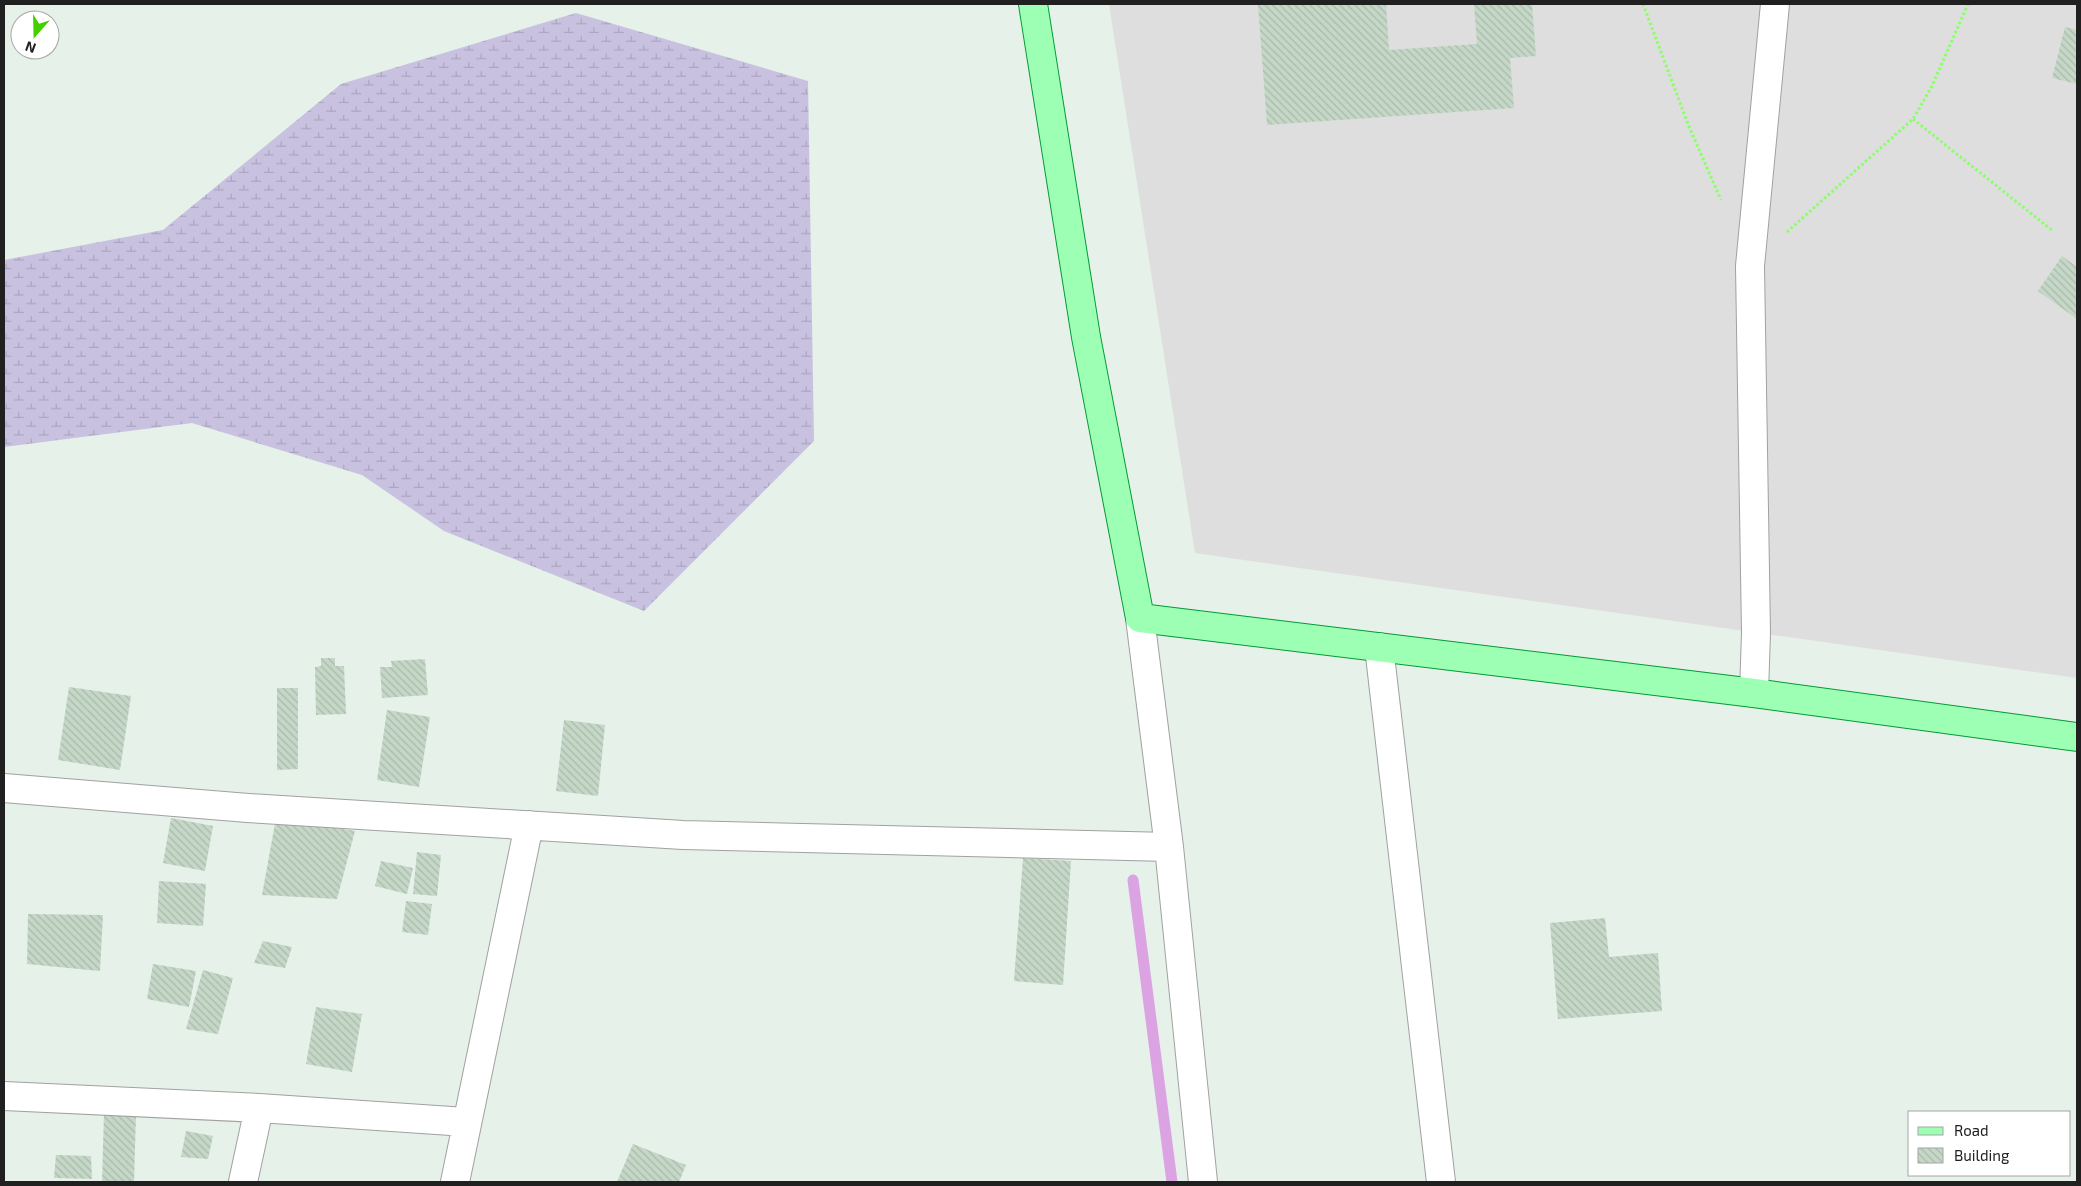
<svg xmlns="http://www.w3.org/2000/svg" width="2081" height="1186" font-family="'Exo 2',sans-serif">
  <defs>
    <pattern id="wetland-marsh" width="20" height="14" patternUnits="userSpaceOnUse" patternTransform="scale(1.25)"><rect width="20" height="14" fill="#c8c1e0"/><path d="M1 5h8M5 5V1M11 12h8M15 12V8" fill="none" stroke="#aca6c0"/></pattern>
    <pattern id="building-back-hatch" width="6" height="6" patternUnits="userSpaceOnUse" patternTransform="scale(1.25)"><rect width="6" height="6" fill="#c5d8c7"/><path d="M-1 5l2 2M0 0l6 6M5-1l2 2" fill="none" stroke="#a9b9ab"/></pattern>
  </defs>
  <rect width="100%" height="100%" fill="#e5f1e9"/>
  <!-- residential -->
  <path fill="#dddedd" d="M1109,4H2077V678L1195,553Z"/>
  <!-- wetland -->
  <path fill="url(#wetland-marsh)" d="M576,13L808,81L814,441L644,611L444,531L362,475L192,423L4,447V260L163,230L341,84Z"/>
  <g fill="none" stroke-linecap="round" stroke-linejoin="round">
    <!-- stream -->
    <path stroke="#dba3e1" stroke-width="11" d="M1133,880L1172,1182"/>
  </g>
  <!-- building -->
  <path fill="url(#building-back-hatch)" d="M1258,4H1386L1389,50L1477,44L1474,4H1532L1536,56L1510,58L1514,108L1267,125Z
    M2065,27L2077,30V84L2052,78Z
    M2062,256L2077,267V319L2038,291Z
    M321,658H335V666H344L346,714L316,715L315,667L321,666Z
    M425,659L428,695L382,698L380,667H392L391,661Z
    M69,687L131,696L120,770L58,760Z
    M277,688H298V769L277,770Z
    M387,710L430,717L419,787L377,780Z
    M564,720L605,725L598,796L556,791Z
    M171,818L213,826L205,871L163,863Z
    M276,818L355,831L337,899L262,895Z
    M417,852L441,855L437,896L413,894Z
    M1023,858L1071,861L1063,985L1014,981Z
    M381,861L413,868L407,894L375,886Z
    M159,881L206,884L203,926L157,923Z
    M406,901L432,904L428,935L402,932Z
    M28,914L103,915L100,971L27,964Z
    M1605,918L1609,957L1658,953L1662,1011L1558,1019L1550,923Z
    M263,941L292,947L285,968L254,963Z
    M153,964L196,971L189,1007L147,999Z
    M203,970L233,978L218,1034L186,1029Z
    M316,1007L362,1014L352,1072L306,1064Z
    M104,1113L136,1114L134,1182H102Z
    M186,1131L213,1136L208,1159L181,1157Z
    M633,1144L686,1165L679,1182H617Z
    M56,1155L91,1156L92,1179L54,1178Z"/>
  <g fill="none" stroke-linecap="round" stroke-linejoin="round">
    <!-- minor casing -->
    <g stroke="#a1a1a1" stroke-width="30">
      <path id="minor" d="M1140,618L1169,847L1203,1182
        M1379,647L1441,1182
        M1754,693L1756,633L1750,266L1775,4
        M4,788L248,808L683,835L1169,847
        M4,1096L259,1108L466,1122
        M243,1182L259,1108
        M455,1182L529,825"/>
    </g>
    <!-- major casing -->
    <g stroke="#009b35" stroke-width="30">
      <path id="major" d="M1033,4L1086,337L1140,618L1754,693L2077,737"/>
    </g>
    <!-- path -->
    <path stroke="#8aff68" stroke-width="3" stroke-dasharray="2.5 2.5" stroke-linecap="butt" d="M1643,4L1688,124L1721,200
      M1913,119L2053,231
      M1787,232L1913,119L1932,86L1968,4"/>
    <!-- minor -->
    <use href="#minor" stroke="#fff" stroke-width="28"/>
    <!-- major -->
    <use href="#major" stroke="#9cffb4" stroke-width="28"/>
  </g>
  <!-- border -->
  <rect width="2081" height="1186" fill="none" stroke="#202020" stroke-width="10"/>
  <!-- legend -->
  <rect x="1908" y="1111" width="162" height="65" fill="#ffffff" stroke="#a6a6a6"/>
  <rect x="1918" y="1127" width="25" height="8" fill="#9cffb4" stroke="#a6a6a6"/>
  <text x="1954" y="1136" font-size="15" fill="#202020">Road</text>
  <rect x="1918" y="1148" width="25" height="15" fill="url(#building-back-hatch)" stroke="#a6a6a6"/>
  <text x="1954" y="1161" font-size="15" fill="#202020">Building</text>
  <!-- north arrow -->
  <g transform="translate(35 35) rotate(200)"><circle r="24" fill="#ffffff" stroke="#a6a6a6"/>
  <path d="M0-4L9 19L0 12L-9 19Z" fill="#43cf00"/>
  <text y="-8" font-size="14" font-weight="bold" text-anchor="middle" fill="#202020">N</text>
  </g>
</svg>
